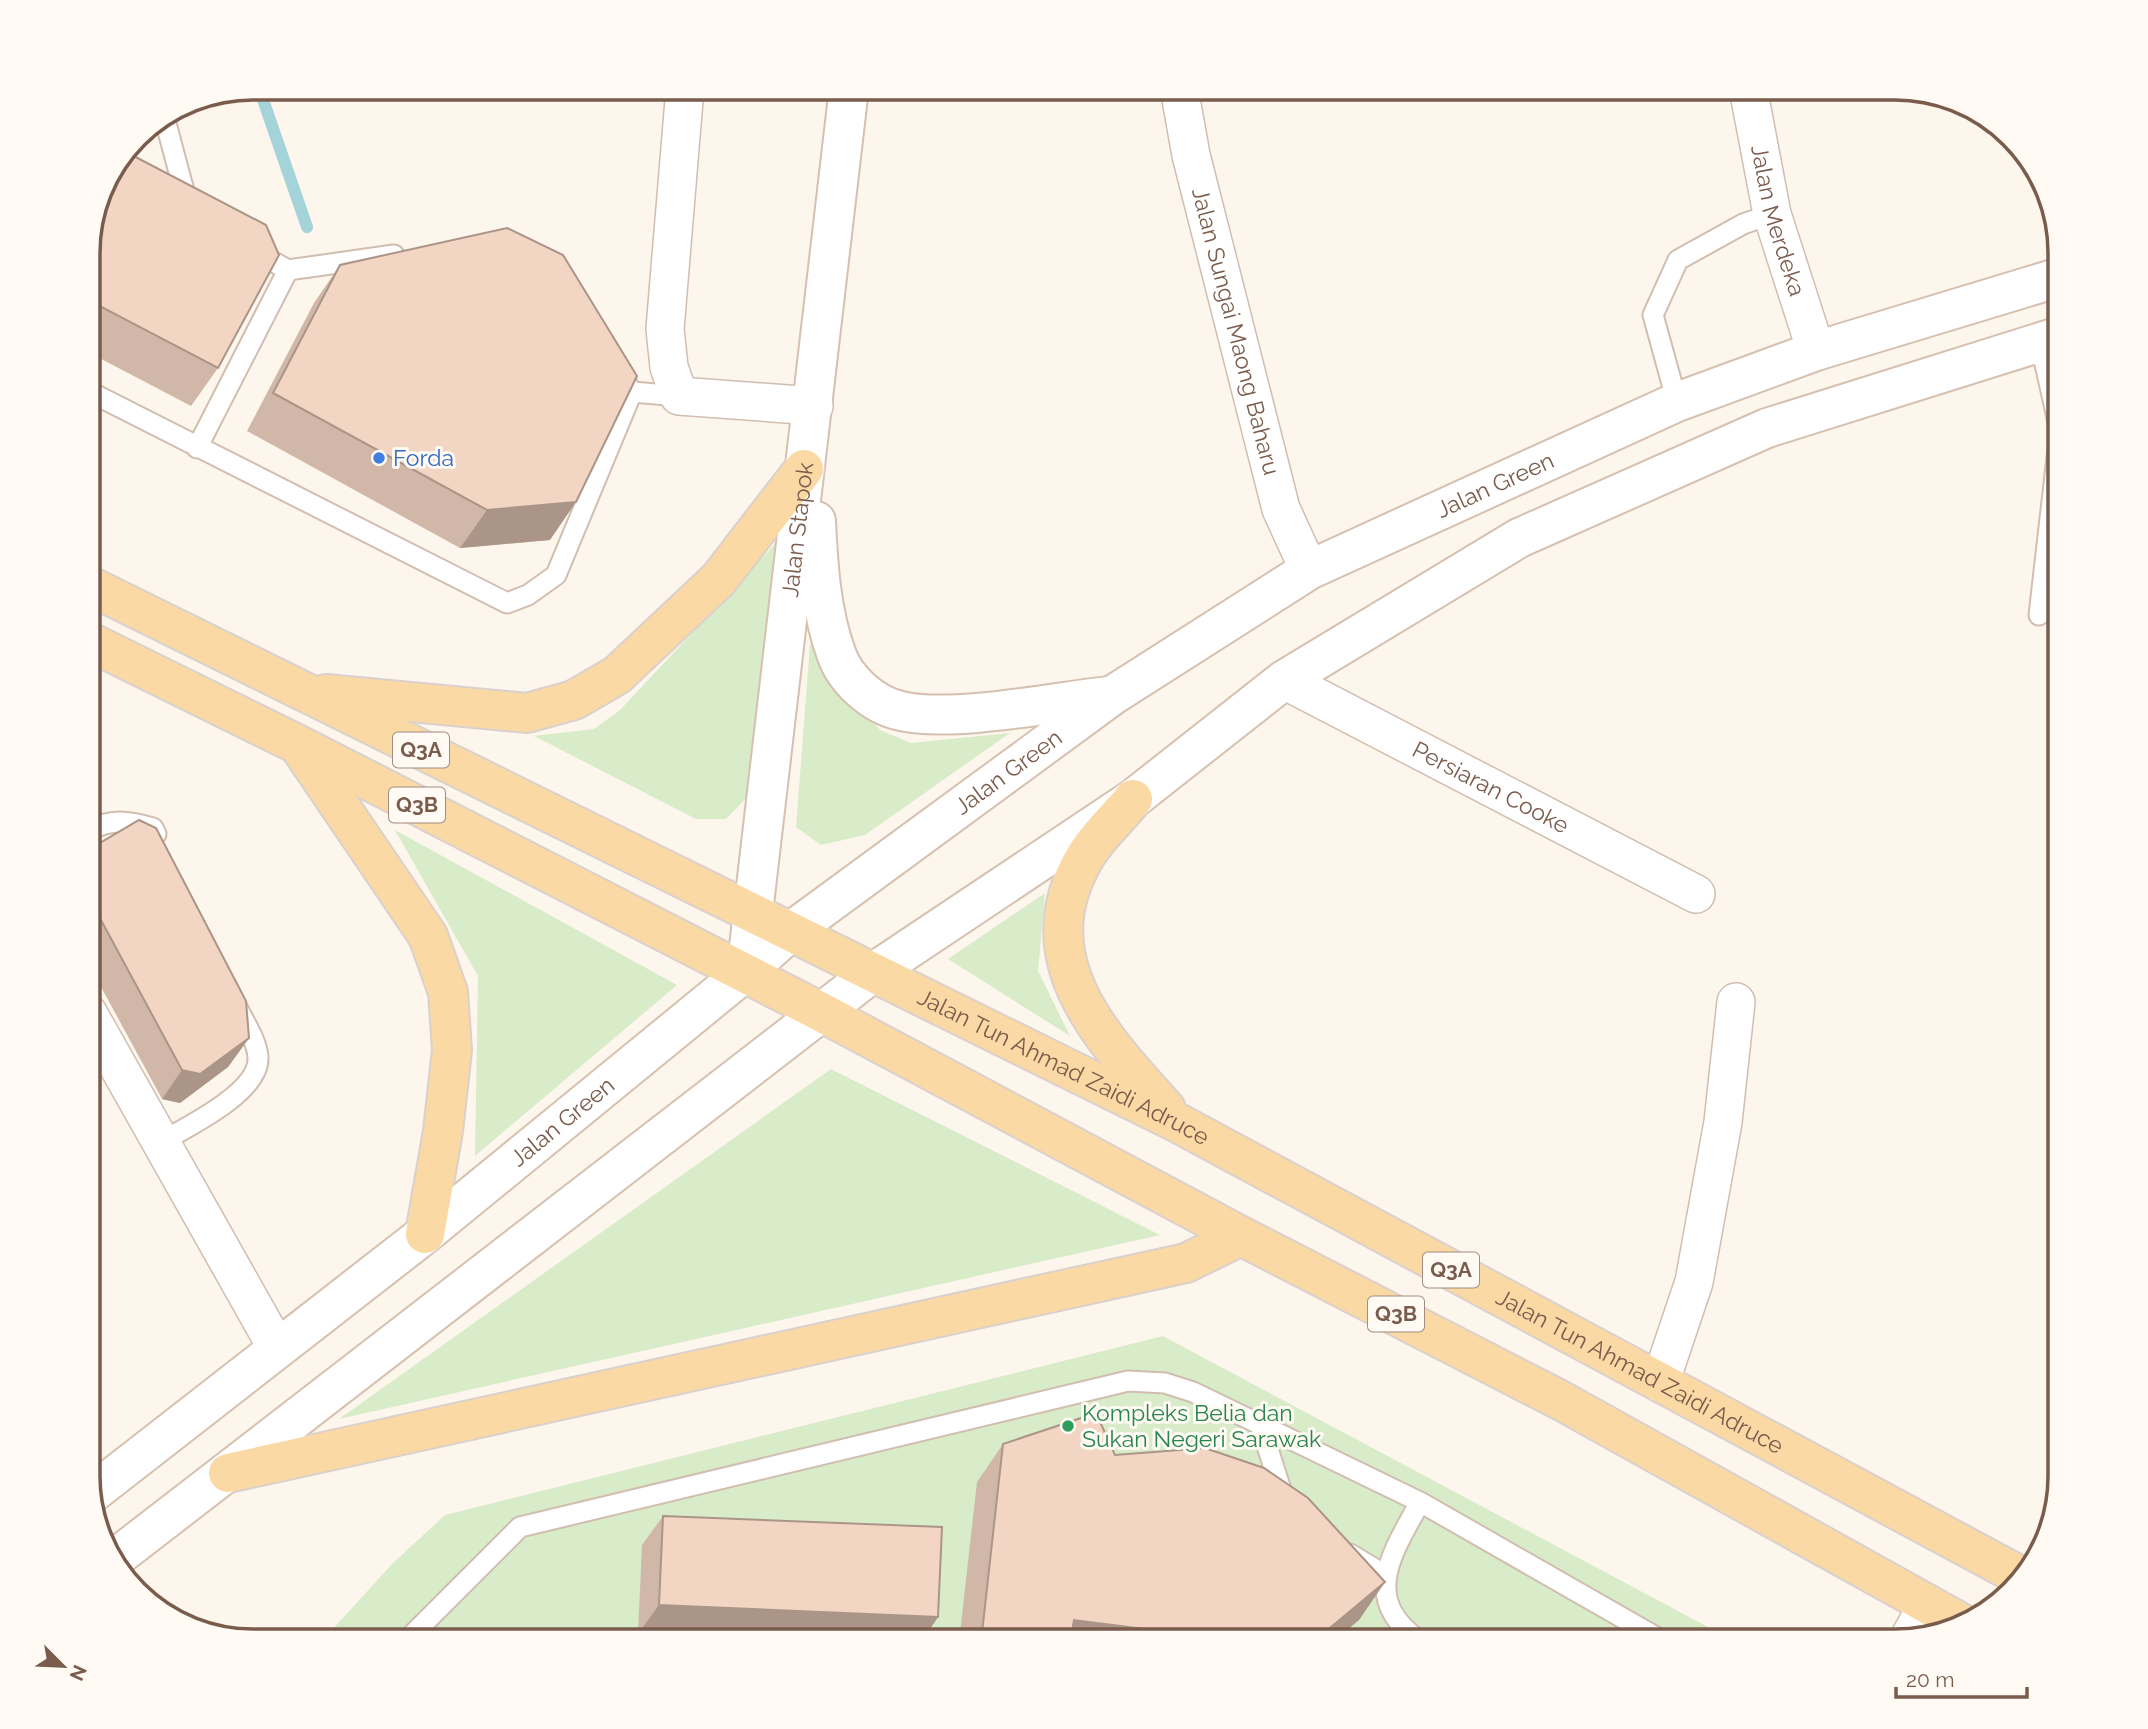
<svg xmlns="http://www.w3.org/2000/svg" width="2148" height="1729" font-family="Raleway,sans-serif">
  <rect width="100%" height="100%" fill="#fdf6ec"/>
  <!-- green -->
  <path fill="#d8ecc9" d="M790,528L753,791L726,819H696L534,736L594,729L620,710Z
    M810,644L880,730L911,743L1010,733L865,835L821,845L796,827Z
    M395,830L677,985L475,1156L478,976Z
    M1045,893L1038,971L1070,1036L948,959Z
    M831,1069L1160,1235L339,1419Z
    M1163,1336L1734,1641H322L392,1564L445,1515Z"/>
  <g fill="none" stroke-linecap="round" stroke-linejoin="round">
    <!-- stream -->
    <path stroke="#a5d3da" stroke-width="12" d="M259,88L307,227"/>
    <!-- lane casing -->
    <g stroke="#d1beb0" stroke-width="23">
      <path id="lane" d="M164,116L188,206
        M252,250L288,270L394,255
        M88,391L507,603L528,595L556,575L632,392L616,367
        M632,392L679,396
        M1677,402L1653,315L1678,260L1743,224L1772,214
        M197,448L288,270
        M2039,615L2060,431L2040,342
        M88,831C111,818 128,821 153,828L156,834
        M161,1142C187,1127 258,1093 258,1059C258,1042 244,1022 237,1007
        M1260,1424L1284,1499
        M1350,1554L1385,1575
        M406,1641L520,1527L1128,1381L1165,1383L1193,1392L1420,1502L1663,1641
        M1420,1641C1359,1599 1393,1552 1420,1502"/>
    </g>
    <!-- street casing -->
    <g stroke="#d1beb0" stroke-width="40">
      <g id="street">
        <path d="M685,88L665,329L669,367L679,396L814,406"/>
        <path id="s1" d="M1179,88L1191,155L1281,509L1309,570"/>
        <path id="s2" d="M1748,88L1772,214L1816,351"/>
        <path id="s3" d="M1284,680L1696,894"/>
        <path d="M88,1013L277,1348"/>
        <path d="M1660,1383L1694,1282L1723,1122L1736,1002"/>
        <path d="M1909,1638L1928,1604"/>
      </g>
    </g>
    <!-- secondary casing -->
    <g stroke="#d6c0b0" stroke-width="42">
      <g id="secondary">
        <path d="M816,521C818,564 821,612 836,653C845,680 873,705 901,711C952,723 1055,702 1109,696"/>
        <path id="s4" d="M749,947L849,88"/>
        <path id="s5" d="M90,1495L425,1234L744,973L790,932L1113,695L1309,570L1677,402L1816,351L2060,277"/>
        <path d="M113,1560L871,974L1133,799L1284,680L1519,538L1767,428L2060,336"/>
      </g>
    </g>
    <!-- primary casing -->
    <g stroke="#dad1cd" stroke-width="42">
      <g id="primary">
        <path id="s6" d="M88,585L1178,1123L2024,1578"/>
        <path d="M88,641L297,744L821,1012L1241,1236L1560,1400L1965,1625"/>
        <path d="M326,694L527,713L574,700L617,675L719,579L804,469"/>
        <path d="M299,746L428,936L448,992L452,1050L443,1131L425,1234"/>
        <path d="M1133,799C1118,818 1097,836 1085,857C1025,958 1101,1037 1166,1109"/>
        <path d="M228,1473L1186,1263L1241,1236"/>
      </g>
    </g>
    <!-- lane -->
    <use href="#lane" stroke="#fff" stroke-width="19"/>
    <!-- street -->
    <use href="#street" stroke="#fff" stroke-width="37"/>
    <!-- secondary -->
    <use href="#secondary" stroke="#fff" stroke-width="38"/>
    <!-- primary -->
    <use href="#primary" stroke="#fbd9a5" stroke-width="38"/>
  </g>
  <!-- wall -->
  <path fill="#d1b7a8" d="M88,242L218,368L191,406L88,352Z
    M340,265L550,540L460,548L247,431L314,303Z
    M88,850L249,1038L228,1067L180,1103L162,1099L88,963Z
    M1003,1444L1115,1455L1385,1582L1359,1620L1336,1639L1403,1642H959L977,1482Z
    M663,1516L938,1617L921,1642H809L638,1634L642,1545Z"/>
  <!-- shaded-wall -->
  <path fill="#aa9588" d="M576,502L550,540L460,548L487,510Z
    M249,1038L228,1067L180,1103L162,1099L182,1070Z
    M1385,1582L1359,1620L1332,1642H1313Z
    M659,1605L938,1617L921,1642H809L638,1634Z
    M1074,1620L1247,1642H1059Z"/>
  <!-- building -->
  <path fill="#f3d5c3" stroke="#aa9588" stroke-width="2" d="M126,152L266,225L279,255L218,368L88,300V242L104,180Z
    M507,228L563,255L637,376L576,502L487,510L273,393L340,265Z
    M139,820L156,828L246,1001L249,1038L200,1074L182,1070L88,896V850Z
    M1096,1413L1115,1455L1205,1448L1264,1468L1308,1498L1385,1582L1313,1642H1247L1074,1620L1070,1642H981L1003,1444Z
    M663,1516L942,1527L938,1617L659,1605Z
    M1365,1634L1398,1639L1403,1642H1330L1333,1639Z"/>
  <!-- markers -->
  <circle fill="#3f7fe0" stroke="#fffaf3" stroke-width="2.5" cx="379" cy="458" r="7"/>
  <circle fill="#2e9e5b" stroke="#fffaf3" stroke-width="2.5" cx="1068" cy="1426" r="7"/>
  <g text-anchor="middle" stroke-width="6" stroke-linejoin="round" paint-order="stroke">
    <!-- shield labels -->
    <g fill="#fffaf3" stroke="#a28b7f" stroke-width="2">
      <rect x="393" y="732.5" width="56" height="35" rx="5"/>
      <rect x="389" y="787.5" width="56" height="35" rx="5"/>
      <rect x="1423" y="1252.5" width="56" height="35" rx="5"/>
      <rect x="1368" y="1296.5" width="56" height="35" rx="5"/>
    </g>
    <g font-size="21" font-weight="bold" fill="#7a5c4d">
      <text x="421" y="757">Q3A</text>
      <text x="417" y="812">Q3B</text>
      <text x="1451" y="1277">Q3A</text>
      <text x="1396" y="1321">Q3B</text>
    </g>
    <!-- street labels -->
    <g font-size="23" fill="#7a5c4d" stroke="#fffaf3">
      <text dy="8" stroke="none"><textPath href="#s2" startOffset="136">Jalan Merdeka</textPath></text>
      <text dy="8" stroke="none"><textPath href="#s1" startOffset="250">Jalan Sungai Maong Baharu</textPath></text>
      <text dy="8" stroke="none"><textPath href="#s5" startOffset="1736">Jalan Green</textPath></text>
      <text dy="8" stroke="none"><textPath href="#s4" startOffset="420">Jalan Stapok</textPath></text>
      <text dy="8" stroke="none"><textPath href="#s5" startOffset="1169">Jalan Green</textPath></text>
      <text dy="8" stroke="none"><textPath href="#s3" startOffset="233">Persiaran Cooke</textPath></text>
      <text dy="8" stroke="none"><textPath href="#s6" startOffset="1088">Jalan Tun Ahmad Zaidi Adruce</textPath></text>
      <text dy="8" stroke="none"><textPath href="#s5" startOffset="602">Jalan Green</textPath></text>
      <text dy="8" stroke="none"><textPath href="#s6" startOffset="1740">Jalan Tun Ahmad Zaidi Adruce</textPath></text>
    </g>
    <!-- shop labels -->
    <g font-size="23" fill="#366cbe" stroke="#fffaf3" text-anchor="start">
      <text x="393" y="466">Forda</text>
    </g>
    <!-- leisure labels -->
    <g font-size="23" fill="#27864d" stroke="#fffaf3" text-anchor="start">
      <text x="1082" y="1421">Kompleks Belia dan<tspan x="1082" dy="26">Sukan Negeri Sarawak</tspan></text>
    </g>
  </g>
  <!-- crop -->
  <path d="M0 0H2148V1729H0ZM253 100H1895A153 153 0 0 1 2048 253V1476A153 153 0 0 1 1895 1629H253A153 153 0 0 1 100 1476V253A153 153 0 0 1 253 100Z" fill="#fffaf3" fill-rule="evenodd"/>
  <path fill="none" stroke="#7a5c4d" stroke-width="3.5" d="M253 100H1895A153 153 0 0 1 2048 253V1476A153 153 0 0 1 1895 1629H253A153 153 0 0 1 100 1476V253A153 153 0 0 1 253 100Z"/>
  <!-- north arrow -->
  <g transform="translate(63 1666) rotate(114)" stroke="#fffaf3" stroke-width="5" paint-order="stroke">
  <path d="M0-5L12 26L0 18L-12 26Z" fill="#7a5c4d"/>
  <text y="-10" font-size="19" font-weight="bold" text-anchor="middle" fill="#7a5c4d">N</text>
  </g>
  <!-- scale -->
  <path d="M1896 1687v10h131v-10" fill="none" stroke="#7a5c4d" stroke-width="3.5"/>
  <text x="1906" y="1687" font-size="21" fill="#7a5c4d" stroke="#fffaf3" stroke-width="5" paint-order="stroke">20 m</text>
</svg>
